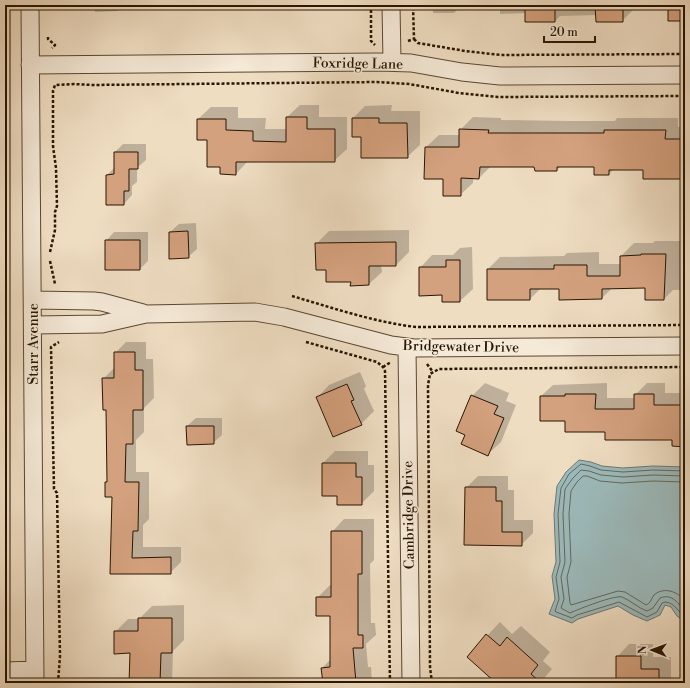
<svg xmlns="http://www.w3.org/2000/svg" width="690" height="688" font-family="'Libre Bodoni',serif">
  <rect width="100%" height="100%" fill="#efddc2"/>
  <filter id="stains"><feTurbulence type="fractalNoise" baseFrequency=".005" numOctaves="4"/><feColorMatrix values="0 0 0 0 .2 0 0 0 0 .09 0 0 0 0 .02 0 0 0 .5 -.17"/></filter>
  <radialGradient id="worn" r=".72"><stop offset=".6" stop-color="#630" stop-opacity="0"/><stop offset="1" stop-color="#630" stop-opacity=".3"/></radialGradient>
  <!-- water -->
  <path fill="#9cbabb" stroke="#6e7871" d="M579,460L591,462L602,466L623,468L653,466L685,467V622L677,616L671,607L665,605L660,615L647,621L633,615L618,606L578,619L572,623L549,614L555,599L552,576L556,562L554,514L557,486L566,472Z"/>
  <!-- shadow -->
  <path fill="#0003" d="M95,5H123L117,11L95,12Z
    M433,5H462L454,13H433Z
    M500,5H685V20L669,6H635V8L622,21L596,15L560,16L555,21L526,13L500,14Z
    M300,105H319V117H347V149L334,161H248L236,174L221,166L198,119L211,107H238V118H266L265,129H287V117Z
    M392,105L391,111H420V145L407,157L353,118L365,106Z
    M473,117L501,118V120L570,121H615L617,118H678V127H685V178L644,169H614L609,174L595,166H561L557,170L535,166H491L479,178H473V183L460,195L444,178L426,147L439,135H460V130Z
    M123,144H146V160L137,168V182L132,186V195L124,204L107,175L115,167V152Z
    M196,223L197,249L188,257L170,232L179,224Z
    M409,230V252L396,265H381L382,272L369,284L352,281L327,269L316,244L329,231Z
    M114,232H148V261L140,269L106,241Z
    M655,241H685V290H673L664,299L646,287L612,288L602,298L560,288H541L530,299L488,269L500,257L564,256L567,253L599,252V264H621V256L634,243H653Z
    M472,247L473,289L460,301L420,268L432,255H453L460,248Z
    M126,342H146V359H153L154,398L144,408V432L136,440V472H149V519L143,525V547H181V562L170,573H111L113,496L106,482L108,481L107,409L103,379L114,368L115,353Z
    M360,372L366,386L364,389L374,411L361,424L317,398L329,385Z
    M485,383L509,393L506,401L516,405L501,442L488,454L466,435L472,396Z
    M607,383V398H635V395L647,383H665V393H685V446L673,439L606,431L566,420L541,396L553,385Z
    M196,418H222V435L213,443L187,426Z
    M335,451H368V465H374V491L361,504L338,495L323,463Z
    M478,476H508V490H514V520H533V533L521,545L465,544L466,488Z
    M344,519H374V560L370,564L371,623H375L376,635L366,644L368,667H371L372,683H324L322,668L331,659V615L317,598L330,585H332V532Z
    M184,605V640L173,651L172,683H128L130,682L131,652L115,632L128,619H139L152,606Z
    M500,622L512,634L521,626L550,652L543,661L552,669L540,683H498L468,656Z
    M629,644H653V657H671V682L617,683V657Z"/>
  <g fill="none" stroke-linecap="round" stroke-linejoin="round">
    <!-- shore -->
    <path stroke="#62685e" stroke-width="1" d="M685,471L653,470L623,472L601,470L590,466L581,464L569,474L561,488L558,514L560,562L556,577L559,599L555,611L556,612L572,618L577,615L619,602L647,617L657,612L662,603L666,602C676,604 677,611 685,617
      M685,476L653,475L623,477L601,475L589,471L581,470L573,478L565,489L563,514L565,562L561,577L564,599L561,608L570,613C579,609 614,595 622,597C630,600 638,608 647,611L653,608L660,598C673,593 678,604 685,611
      M685,482L653,481L622,483L600,481L587,476H583L577,482L571,491L569,514L571,562L567,577L570,603L571,605L618,591L625,592L646,605C651,603 651,599 654,595C664,586 679,592 685,601"/>
  </g>
  <!-- building -->
  <path fill="#d4a17e" stroke="#281501" d="M525,5H555V22H525Z
    M595,5H623V22H596Z
    M668,5H685V21H668Z
    M286,117H307V129H335V162H236V175L220,174V167H207V140H197V119H226V130L253,131V141L286,142Z
    M352,118H379V123H407L408,158H361V137H352Z
    M459,129L489,130L488,133H604V130H666L665,139H685V179H643V170H609V175H594V167H557V171H535L534,167H480L479,179L461,178V196H443V179H424L425,147H459Z
    M114,152H138V169H129V191H124V205H106V175L114,174Z
    M188,231L189,258L169,259V232Z
    M105,240H140V270H105Z
    M396,242V266H369V285L350,286L351,282H326V270H316L315,243Z
    M641,254H666L664,300H645V288L602,289V299L559,300V289H530V300H487V269H554V265H587V276H620V256L641,255Z
    M446,260H460V302H442V295L419,296V267H446Z
    M114,352H135V370H143V410H133V444H126L125,482H139L138,531H133L132,558L171,557V574H110L112,497H105V482H107L106,410H103L102,378H114Z
    M347,384L354,400L351,401L362,425L333,437L316,397Z
    M565,394H596L595,409H634V394H654V405H685V447L672,446V440H605V432H565V421H540V396H565Z
    M471,395L498,406L494,414L504,418L488,456L461,444L465,435L456,431Z
    M186,426H214V444L187,445Z
    M322,463H356V477H362V505H337V496H322Z
    M465,487H496V501H502V532H522V546L464,545Z
    M331,531H362V574H358V635H363V648H353L356,683H323L321,668L330,667V616H316V597H331Z
    M138,618H172V653H161L160,683H129L130,653L114,654V631H138Z
    M486,634L500,646L507,637L538,665L531,674L541,683H496L467,657Z
    M616,656H641V669H659V683H616Z"/>
  <g fill="none" stroke-linecap="round" stroke-linejoin="round">
    <!-- minor casing -->
    <g stroke="#5a4731" stroke-width="19">
      <path id="minor" d="M30,5L35,683
        M391,5L392,62
        M30,65L378,62L411,63L462,72L500,76L685,75
        M33,300L94,301L102,302L143,313
        M33,325L102,324L146,314L255,312L284,317L391,345L414,348L685,346
        M407,347L411,683
        M5,671L35,670"/>
    </g>
    <!-- path -->
    <path stroke="#281501" stroke-width="2.5" stroke-dasharray="3 2" stroke-linecap="butt" d="M371,5V41L375,45
      M48,37V39L55,45L52,48
      M414,39L418,43L465,51L501,55L685,54
      M408,41L414,39L413,5
      M50,252L55,230V212L57,206L56,168L53,146V91L55,85L74,84L92,85L377,82L409,84L459,93L498,97L685,96
      M50,261L55,284
      M292,296C333,308 374,322 416,327L685,325
      M306,342L377,362L383,367L385,371L390,683
      M427,364L433,372
      M383,367L391,362
      M58,683L60,656L57,493L54,489L51,347L59,342
      M432,683L430,667L428,385L430,374L439,369L685,367"/>
    <!-- minor -->
    <use href="#minor" stroke="#f5e9d7" stroke-width="17"/>
  </g>
  <g text-anchor="middle" stroke-width="3" stroke-linejoin="round" paint-order="stroke">
    <!-- street labels -->
    <g font-size="14" fill="#281501" stroke="#f5e9d7">
      <text transform="translate(358 63) rotate(1)" y="5">Foxridge Lane</text>
      <text transform="translate(33 344) rotate(-90)" y="5">Starr Avenue</text>
      <text transform="translate(461 346) rotate(1)" y="5">Bridgewater Drive</text>
      <text transform="translate(408 515) rotate(-91)" y="5">Cambridge Drive</text>
    </g>
  </g>
  <!-- margin -->
  <rect width="690" height="688" fill="none" stroke="#efddc2" stroke-width="20"/>
  <rect x="6" y="6" width="678" height="676" fill="none" stroke="#281501" stroke-width="2"/>
  <rect x="10" y="10" width="670" height="668" fill="none" stroke="#281501"/>
  <!-- north arrow -->
  <g transform="translate(652 650) rotate(271)" stroke="#f5e9d7" stroke-width="3" paint-order="stroke">
  <path d="M0-3L7 15L0 10L-7 15Z" fill="#281501"/>
  <text y="-6" font-size="11" font-weight="bold" text-anchor="middle" fill="#281501">N</text>
  </g>
  <!-- scale -->
  <path d="M544 36v6h51v-6" fill="none" stroke="#281501" stroke-width="2"/>
  <text x="550" y="36" font-size="12" fill="#281501" stroke="#f5e9d7" stroke-width="3" paint-order="stroke">20 m</text>
  <rect width="100%" height="100%" filter="url(#stains)"/>
  <rect width="100%" height="100%" fill="url(#worn)"/>
</svg>
